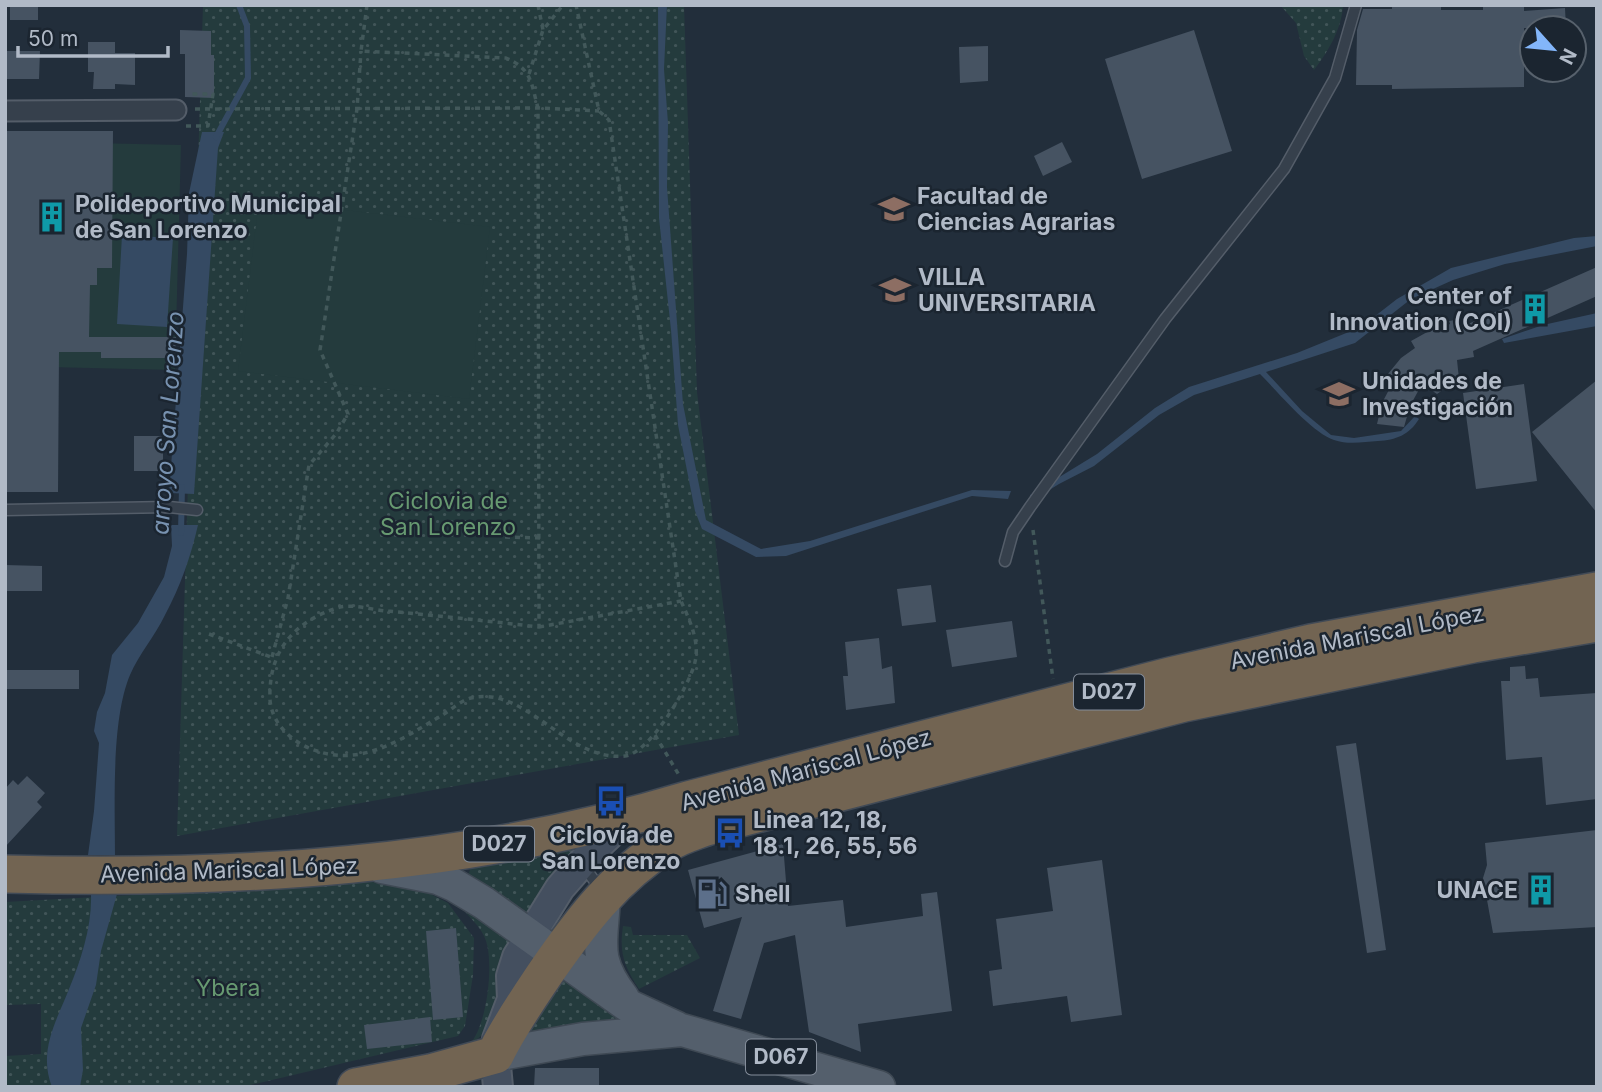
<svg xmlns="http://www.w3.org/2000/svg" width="1602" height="1092" font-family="Inter,sans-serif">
  <defs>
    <pattern id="grass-dots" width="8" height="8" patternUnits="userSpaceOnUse" patternTransform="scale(1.75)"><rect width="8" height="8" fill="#243b3d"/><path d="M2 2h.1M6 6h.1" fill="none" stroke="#415558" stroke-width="1.8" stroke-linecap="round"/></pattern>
  </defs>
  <rect width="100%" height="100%" fill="#222e3b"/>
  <!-- grass -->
  <path fill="url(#grass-dots)" d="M203,5H684L697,392L739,735L177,836Z
    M1280,5H1343C1342,28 1328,52 1314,70L1304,56L1296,23Z
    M575,847H578L530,917L470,879L468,875L472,865Z
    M371,882L411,884L448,903L474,938L473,975L465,1026L458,1036L242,1087H5V1056L41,1054V1004L5,1005V902Z
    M460,905L510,941C505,978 506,1023 470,1044C487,1025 494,965 486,941C482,927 468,917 460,905Z
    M623,926L631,927L633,935H687L700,958L639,989C624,966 619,953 623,926Z
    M561,981L566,982L625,1020L531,1033L529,1032L528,1019Z"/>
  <!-- garden -->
  <path fill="#243b3d" d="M5,141L181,145L175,370L5,366Z
    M259,200L490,227L469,399L238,371Z"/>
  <!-- water -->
  <path fill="#354a63" d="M658,5H667L664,69L668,123L667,187L683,404L706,520L761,549L810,541L972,490L1011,491L1008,499L972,496L786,556L756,557L702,529L695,511L678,425L671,330L659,218Z
    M202,132H224L218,148L194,494L169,493L187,254L189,193Z
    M122,235L173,238L167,327L117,324Z
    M1597,236V246L1505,264L1453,280L1411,299L1355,343L1266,372L1302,411L1331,435L1354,438L1401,431L1415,416L1419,419C1409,435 1396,440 1378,441C1364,442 1348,445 1334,440C1311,432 1278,392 1260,374L1194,395L1159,415L1094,466L1059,484L1030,502V495L1097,454L1155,408L1189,387L1297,353L1361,327L1397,299L1451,268L1574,238Z
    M1597,313V326L1504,343L1502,339L1543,325Z
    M171,525H198C191,556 180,587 165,615C155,636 139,654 130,675C111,720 115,805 115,855H88L94,811L99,743L94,731L97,712L105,693L112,655L138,623L164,577L172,546Z
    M117,894L101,951L96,985L81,1028L83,1070L80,1087H52C38,1051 56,1022 69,989C81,960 92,926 91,895Z"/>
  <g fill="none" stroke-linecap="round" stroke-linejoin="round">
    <!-- stream -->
    <path stroke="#354a63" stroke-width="6" d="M216,137L248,78L247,26L239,5
      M181,533L182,487"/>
  </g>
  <!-- building -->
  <path fill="#465362" d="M10,5H38V20H10Z
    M1392,5H1441V10H1483V5H1524V11L1565,8L1566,28H1524V87L1392,89V85H1356L1357,30L1363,9H1392Z
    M180,30L211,31V55H214V98L185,97V54H180Z
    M1194,30L1232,151L1142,179L1105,59Z
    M88,42H115V53H135V85L115,84V89H93L94,72H88Z
    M988,46V81L960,83L959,47Z
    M5,51H40L39,79H5Z
    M5,131H113L112,268H97V285H90L89,337H176L175,358H101V352H59L58,492H5Z
    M1062,142L1072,162L1043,176L1034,156Z
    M1597,267V296L1473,351L1474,357L1457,360L1459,379L1437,394L1422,384L1410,406L1404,427L1377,424L1382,403L1392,384L1383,380L1401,358L1415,348L1411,341L1429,331L1450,324L1449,321L1467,318L1468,324Z
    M1597,380V513L1532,432Z
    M1524,384L1537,481L1476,489L1463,393Z
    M134,436H163V471H134Z
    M5,565L42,566V591H5Z
    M931,585L936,622L902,626L897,589Z
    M1012,621L1017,657L952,667L946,630Z
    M879,638L882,669L892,666L895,703L846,710L843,676H848L845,642Z
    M1525,666L1526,679L1538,678L1540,697L1597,693V799L1546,805L1542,757L1506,760L1501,681H1510V667Z
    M5,670H79V689H5Z
    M1356,743L1386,950L1367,953L1336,746Z
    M27,776L45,793L37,802L42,807L5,847V789L13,780L18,785Z
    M1597,830V927L1493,933L1483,878L1487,865L1485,843Z
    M783,844L788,906L843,900L846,927L923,916L921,894L937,892L952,1011L858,1024L861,1052L809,1032L795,935L764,943L741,1019L713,1011L742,917L704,928L688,870Z
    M1102,860L1122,1015L1071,1022L1067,996L993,1006L989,971L1002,969L996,919L1053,911L1047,868Z
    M456,928L463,1017L433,1020L426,931Z
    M430,1017L432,1042L367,1049L364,1025Z
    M535,1068H599V1087H534Z"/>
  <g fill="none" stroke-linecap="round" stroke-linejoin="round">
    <!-- lane casing -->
    <g stroke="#545d69" stroke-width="13">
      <path id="lane" d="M5,510L169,507L197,510
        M1005,561L1013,532L1030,507L1165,319L1284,169L1335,78L1356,5
        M582,864L602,891"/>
    </g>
    <!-- street casing -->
    <g stroke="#545d69" stroke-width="23">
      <path id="street" d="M5,111L176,110"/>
    </g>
    <!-- secondary casing -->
    <g stroke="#545d69" stroke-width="32">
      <path id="secondary" d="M498,1087L495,1055L497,1039L512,999L511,976L517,957L560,888L596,847L626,819"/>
    </g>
    <!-- primary casing -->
    <g stroke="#3f4954" stroke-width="35">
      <path id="primary" d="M382,867L438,878L454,885L484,903L627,1005L677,1028
        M604,894C603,942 591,956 623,998
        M495,1055L583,1039L682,1030L879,1087"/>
    </g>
    <!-- highway casing -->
    <g stroke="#414a56" stroke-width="40">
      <path id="highway" d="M5,874C236,880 466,867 688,800L1170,676L1311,643L1597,591
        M356,1087L430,1073L495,1055C509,1026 528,999 546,972C580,923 615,876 667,844C678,836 693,832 706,827L1184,703L1473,644L1597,623"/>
    </g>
    <!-- path -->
    <path stroke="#42585a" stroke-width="3.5" stroke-dasharray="5 5" stroke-linecap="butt" d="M367,5L361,51L506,58C532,69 531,83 538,108L539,627C489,621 438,616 387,611C373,610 353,604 340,607C294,621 268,651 270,700C272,725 294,744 317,751C364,767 405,737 444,714C452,709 462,700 471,698C527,685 566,762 625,756C650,753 690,685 695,662C700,641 689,619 681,601L609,120L599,111L576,5
      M538,5L543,30
      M529,74L543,30L563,5
      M195,109L538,108L599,111
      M186,126H208L213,94H188
      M1033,530L1053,679
      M505,537L540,538
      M539,627L681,601
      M209,634L271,657
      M272,657L288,598L309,465L336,434L348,414L320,350L357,109L361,51
      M655,735L679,775"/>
    <!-- lane -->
    <use href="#lane" stroke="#36404c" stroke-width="10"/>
    <!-- street -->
    <use href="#street" stroke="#36404c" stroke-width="19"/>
    <!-- secondary -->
    <use href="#secondary" stroke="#444f5f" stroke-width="28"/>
    <!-- primary -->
    <use href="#primary" stroke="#545f6c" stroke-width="32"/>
    <!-- highway -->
    <use href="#highway" stroke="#726452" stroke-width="37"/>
  </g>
  <!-- icons -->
  <defs>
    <g id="university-bare" transform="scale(2.415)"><path d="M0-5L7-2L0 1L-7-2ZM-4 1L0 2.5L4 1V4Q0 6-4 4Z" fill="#8d6e63" stroke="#1b2530" stroke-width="2.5" paint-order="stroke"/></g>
    <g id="building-bare" transform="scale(2.415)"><path d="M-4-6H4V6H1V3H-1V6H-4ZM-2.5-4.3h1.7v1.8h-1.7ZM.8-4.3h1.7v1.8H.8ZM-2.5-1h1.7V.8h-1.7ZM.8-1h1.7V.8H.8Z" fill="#0f9aa8" stroke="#1b2530" stroke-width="2.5" paint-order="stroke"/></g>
    <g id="bus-bare" transform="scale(2.415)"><path d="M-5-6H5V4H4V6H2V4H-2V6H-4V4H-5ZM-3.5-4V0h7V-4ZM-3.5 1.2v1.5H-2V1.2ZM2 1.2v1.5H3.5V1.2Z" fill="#1a4fb4" stroke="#1b2530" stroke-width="2.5" paint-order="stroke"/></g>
    <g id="fuel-bare" transform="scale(2.415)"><path d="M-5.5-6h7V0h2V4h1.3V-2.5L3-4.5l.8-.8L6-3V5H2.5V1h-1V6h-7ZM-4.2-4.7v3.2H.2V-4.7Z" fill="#5c6f8a" stroke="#1b2530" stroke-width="2.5" paint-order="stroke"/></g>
  </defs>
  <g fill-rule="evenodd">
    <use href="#university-bare" x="894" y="209"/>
    <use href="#building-bare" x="52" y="217"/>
    <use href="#university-bare" x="895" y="290"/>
    <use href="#building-bare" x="1535" y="309"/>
    <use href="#university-bare" x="1339" y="394"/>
    <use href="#bus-bare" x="611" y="801"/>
    <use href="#bus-bare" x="730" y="833"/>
    <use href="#building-bare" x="1541" y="890"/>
    <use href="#fuel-bare" x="712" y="894"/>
  </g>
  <g text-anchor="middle" stroke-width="5" stroke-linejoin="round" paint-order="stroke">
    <!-- shield labels -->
    <g fill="#1b2530" stroke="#848d9a" stroke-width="2">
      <rect x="1074" y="674.5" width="70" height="35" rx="5"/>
      <rect x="464" y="826.5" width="70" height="35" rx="5"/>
      <rect x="746" y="1039.5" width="70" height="35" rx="5"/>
    </g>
    <g font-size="21" font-weight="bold" fill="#b1bac7">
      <text x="1109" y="699">D027</text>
      <text x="499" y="851">D027</text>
      <text x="781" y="1064">D067</text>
    </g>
    <!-- poi labels -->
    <g font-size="23" font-weight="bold" fill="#b1bac7" stroke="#1b2530" text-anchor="start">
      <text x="917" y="204">Facultad de<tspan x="917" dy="26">Ciencias Agrarias</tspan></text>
      <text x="75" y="212">Polideportivo Municipal<tspan x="75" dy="26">de San Lorenzo</tspan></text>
      <text x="918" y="285">VILLA<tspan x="918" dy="26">UNIVERSITARIA</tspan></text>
      <text x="1512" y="304" text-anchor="end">Center of<tspan x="1512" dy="26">Innovation (COI)</tspan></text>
      <text x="1362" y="389">Unidades de<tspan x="1362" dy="26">Investigación</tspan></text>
      <text x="753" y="828">Linea 12, 18,<tspan x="753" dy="26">18.1, 26, 55, 56</tspan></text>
      <text x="611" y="843" text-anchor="middle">Ciclovía de<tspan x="611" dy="26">San Lorenzo</tspan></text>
      <text x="1518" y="898" text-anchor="end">UNACE</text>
      <text x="735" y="902">Shell</text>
    </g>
    <!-- park labels -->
    <g font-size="23" fill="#679971" stroke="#1b2530">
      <text x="448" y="509">Ciclovia de<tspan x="448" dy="26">San Lorenzo</tspan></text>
      <text x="228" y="996">Ybera</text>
    </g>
    <!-- street labels -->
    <g font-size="23" fill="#b1bac7" stroke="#1b2530">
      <text transform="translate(1357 637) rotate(-11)" y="8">Avenida Mariscal López</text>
      <text transform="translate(806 770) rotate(-15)" y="8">Avenida Mariscal López</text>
      <text transform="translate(229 870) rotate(-2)" y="8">Avenida Mariscal López</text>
    </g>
    <!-- water labels -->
    <g font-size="24" font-style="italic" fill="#7892b0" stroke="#1b2530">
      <text transform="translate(168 423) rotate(-86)" y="8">arroyo San Lorenzo</text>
    </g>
  </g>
  <!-- border -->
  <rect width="1602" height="1092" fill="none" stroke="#b1bac7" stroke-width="14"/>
  <!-- north arrow -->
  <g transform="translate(1553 49) rotate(117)"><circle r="33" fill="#1b2530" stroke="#57616c" stroke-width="2"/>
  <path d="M0-5L12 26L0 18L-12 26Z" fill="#83b6fa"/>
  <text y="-10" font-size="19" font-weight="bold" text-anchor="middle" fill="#b1bac7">N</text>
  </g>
  <!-- scale -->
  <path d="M18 46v10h150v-10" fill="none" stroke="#b1bac7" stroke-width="3.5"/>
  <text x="28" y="46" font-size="21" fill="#b1bac7" stroke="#1b2530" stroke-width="5" paint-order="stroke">50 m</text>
</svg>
